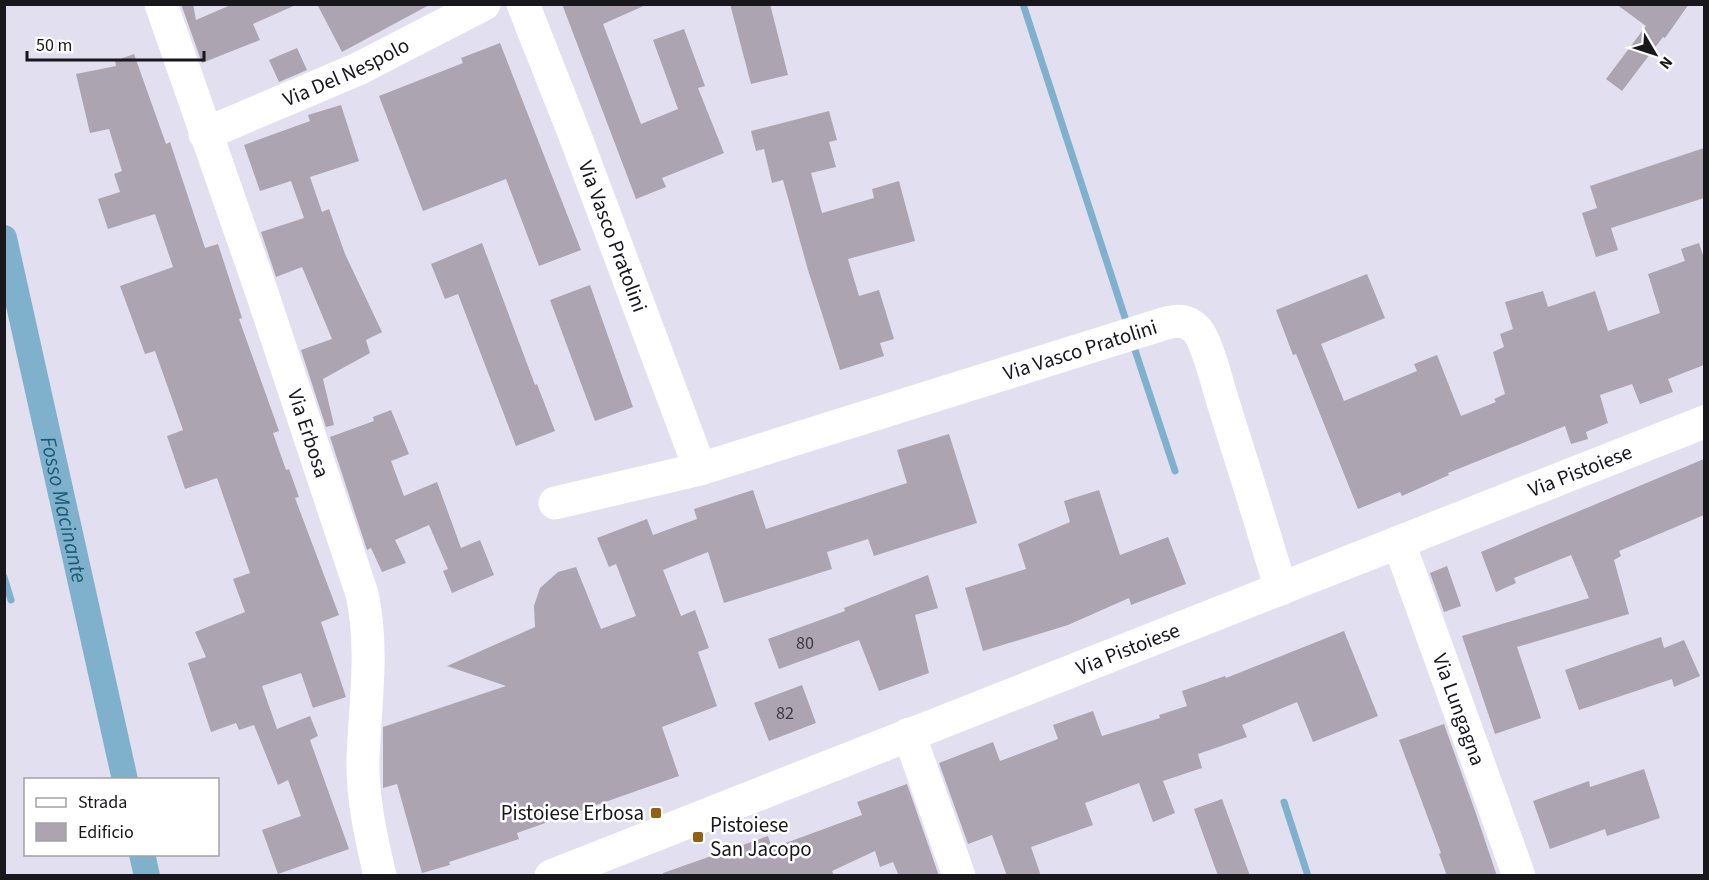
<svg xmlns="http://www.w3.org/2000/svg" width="1709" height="880" font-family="'Source Sans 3',sans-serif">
  <rect width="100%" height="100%" fill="#e1dff0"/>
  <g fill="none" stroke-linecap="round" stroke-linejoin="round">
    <!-- stream -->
    <path stroke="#7fb1cd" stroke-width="7" d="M1023,4L1128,327
      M1133,344L1175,471
      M4,577L11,600
      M1284,802L1308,876"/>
    <!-- canal -->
    <g stroke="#7fb1cd" stroke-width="26">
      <path id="s1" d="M4,238L125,780"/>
      <path d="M142,854L147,876"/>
    </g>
  </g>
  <!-- building -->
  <path fill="#ada4b1" d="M181,4H193L196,20L233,4H298L253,24L260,40L202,63Z
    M317,4H431L342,52Z
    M562,4H648L603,24L641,124L678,109L653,40L684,29L705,86L698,88L724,153L662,178L666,187L636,199Z
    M730,4H770L788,75L751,84Z
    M1616,4H1689L1665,38L1663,37L1622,91L1606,79L1646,26Z
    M500,43L581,250L539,266L506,179L423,211L379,96L463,63L461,58Z
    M297,48L307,70L279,82L269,60Z
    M134,54L166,144L170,142L205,248L218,244L242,318L239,319L279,431L273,433L286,470L289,469L299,497L295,498L339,615L321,622L346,697L313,708L301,673L262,686L277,729L310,716L318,736L310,740L349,849L278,874L262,830L301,816L288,780L278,785L254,725L239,730L236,723L211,732L188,663L206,657L195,632L245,612L233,579L250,573L217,478L185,489L167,436L183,430L155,351L145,354L120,286L173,267L155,214L108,229L98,199L120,192L114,174L122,171L109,129L90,133L76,74L116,66L115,61Z
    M341,105L359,161L310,177L322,212L329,209L345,254L382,332L366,340L370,353L323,379L334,425L326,427L301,350L332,339L302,267L276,277L261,232L304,218L291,181L260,191L244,145L310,121L308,115Z
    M829,111L837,140L829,142L836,167L811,173L822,213L874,198L872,189L899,181L915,241L848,259L859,296L879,290L894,339L880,343L884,356L840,370L808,270L783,180L772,183L764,149L756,151L751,131Z
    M1704,148V198L1611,228L1618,250L1596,257L1582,213L1597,208L1590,186Z
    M482,243L535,385L537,384L555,431L516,446L458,294L445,299L431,264Z
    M1699,243L1703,255H1704V365L1668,379L1673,392L1640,404L1632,384L1600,395L1608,423L1586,432L1588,439L1571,444L1565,426L1448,473L1449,475L1402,496L1400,492L1358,509L1296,354L1293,355L1276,310L1367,274L1385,318L1321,344L1344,401L1417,371L1414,364L1437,355L1461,416L1496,402L1494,399L1505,394L1493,352L1504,347L1500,334L1513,329L1505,302L1543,291L1548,307L1595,291L1608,331L1660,313L1648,274L1685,261L1681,249Z
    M590,285L633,407L595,421L550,300Z
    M391,410L409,454L391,461L404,496L437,482L461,548L480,540L494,575L452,593L443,571L448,569L429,525L395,540L406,563L382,572L371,548L367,550L330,437L374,421L373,417Z
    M949,434L977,523L874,556L868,539L827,552L832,569L724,603L708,552L663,570L681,616L695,610L709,648L698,652L717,706L662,727L679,776L517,833L519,839L449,862L450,865L422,873L397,784L383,788V727L506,686L447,666L535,627L534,606L540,588L558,572L576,567L601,629L636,616L616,564L609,567L597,538L647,519L653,535L697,519L694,509L753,490L766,529L907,483L897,450Z
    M1704,459V515L1619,551L1621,556L1614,560L1629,614L1517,647L1541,718L1495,734L1462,636L1589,598L1571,555L1514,578L1516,583L1496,592L1481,552Z
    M1099,490L1120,555L1168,537L1186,584L1131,605L1129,598L1068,625L983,651L965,588L1026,569L1018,544L1070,522L1064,501Z
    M1447,566L1461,606L1444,612L1430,573Z
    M928,575L938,608L915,615L929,673L879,691L859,640L779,669L768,639L845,611L844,608Z
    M1344,631L1378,716L1313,742L1297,702L1242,725L1247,737L1198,754L1202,768L1163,781L1175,813L1153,822L1139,783L1085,803L1093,825L1031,847L1041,876H1007L992,835L968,844L939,763L993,742L1000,761L1058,739L1053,725L1093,711L1102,736L1160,718L1159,715L1187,706L1182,691L1225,676L1226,678Z
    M1661,637L1664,648L1684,640L1700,676L1674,687L1672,679L1579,710L1565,670Z
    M802,685L816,723L769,741L754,703Z
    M1444,724L1474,808L1497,876H1447L1439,854L1441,853L1399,740Z
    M1644,769L1660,818L1607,836L1605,829L1550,849L1533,801L1589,781L1590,787Z
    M907,784L939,876H899L893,862L880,867L875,851L832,871L834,876H663V873L768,836L772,848L862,815L857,802Z
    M1222,799L1250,876H1218L1194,809Z"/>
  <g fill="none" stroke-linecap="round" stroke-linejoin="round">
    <!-- minor -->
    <g stroke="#fff" stroke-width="33">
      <path id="s2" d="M161,4L262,293L362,594C374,649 365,703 363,758C362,798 371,837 380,876"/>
      <path id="s3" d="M523,4L574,133L700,469L1163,324C1176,320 1187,319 1197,330C1207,342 1217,382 1222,399C1242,462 1262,526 1281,589"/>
      <path id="s4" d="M205,134L358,69L484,4"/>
      <path d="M555,503L700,469"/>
      <path id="s5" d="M1399,543L1519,876"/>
      <path d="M909,734L959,876"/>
      <path id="s6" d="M551,876L1704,422"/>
    </g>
  </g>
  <!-- markers -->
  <g fill="#936012" stroke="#fff" stroke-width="2">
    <rect x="650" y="807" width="12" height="12" rx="3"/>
    <rect x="692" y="831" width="12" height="12" rx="3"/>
  </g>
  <g text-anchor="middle" stroke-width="5" stroke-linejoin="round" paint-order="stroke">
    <!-- number labels -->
    <g font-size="18" fill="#3c3a41">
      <text x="805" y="649">80</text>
      <text x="785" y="719">82</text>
    </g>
    <!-- street labels -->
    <g font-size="21" fill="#17171c" stroke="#fff">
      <text dy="7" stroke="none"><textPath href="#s4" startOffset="154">Via Del Nespolo</textPath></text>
      <text dy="7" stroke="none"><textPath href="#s3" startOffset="249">Via Vasco Pratolini</textPath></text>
      <text dy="7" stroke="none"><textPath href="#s3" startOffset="896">Via Vasco Pratolini</textPath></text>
      <text dy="7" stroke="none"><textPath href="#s2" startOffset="454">Via Erbosa</textPath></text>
      <text dy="7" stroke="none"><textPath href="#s6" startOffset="1106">Via Pistoiese</textPath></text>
      <text dy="7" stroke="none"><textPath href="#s6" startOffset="620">Via Pistoiese</textPath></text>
      <text dy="7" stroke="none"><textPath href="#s5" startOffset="177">Via Lungagna</textPath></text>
    </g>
    <!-- poi labels -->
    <g font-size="21" fill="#17171c" stroke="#fff" text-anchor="end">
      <text x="644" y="820">Pistoiese Erbosa</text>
      <text x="710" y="832" text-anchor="start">Pistoiese<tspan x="710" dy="24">San Jacopo</tspan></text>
    </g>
    <!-- water labels -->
    <g font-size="22" font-style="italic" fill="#1b5975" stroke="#fff">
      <text dy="8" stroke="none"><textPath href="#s1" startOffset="278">Fosso Macinante</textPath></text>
    </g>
  </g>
  <!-- border -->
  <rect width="1709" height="880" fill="none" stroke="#17171c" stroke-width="12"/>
  <!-- legend -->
  <rect x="24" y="778" width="195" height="78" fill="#ffffff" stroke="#a2a2a4" stroke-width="1.5"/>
  <rect x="36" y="798" width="30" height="9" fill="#ffffff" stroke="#a2a2a4" stroke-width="1.5"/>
  <text x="78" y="808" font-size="18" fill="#17171c">Strada</text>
  <rect x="36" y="823" width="30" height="18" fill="#ada4b1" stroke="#a2a2a4" stroke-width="1.5"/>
  <text x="78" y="838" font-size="18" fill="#17171c">Edificio</text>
  <!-- north arrow -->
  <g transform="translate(1655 54) rotate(129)" stroke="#ffffff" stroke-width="4.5" paint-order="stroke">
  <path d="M0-4.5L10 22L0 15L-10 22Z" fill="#17171c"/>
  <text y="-9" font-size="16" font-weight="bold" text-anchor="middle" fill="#17171c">N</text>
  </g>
  <!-- scale -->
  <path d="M27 51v9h177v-9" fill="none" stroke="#17171c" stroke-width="3"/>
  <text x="36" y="51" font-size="18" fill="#17171c" stroke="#ffffff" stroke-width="4.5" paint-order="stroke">50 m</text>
</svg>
